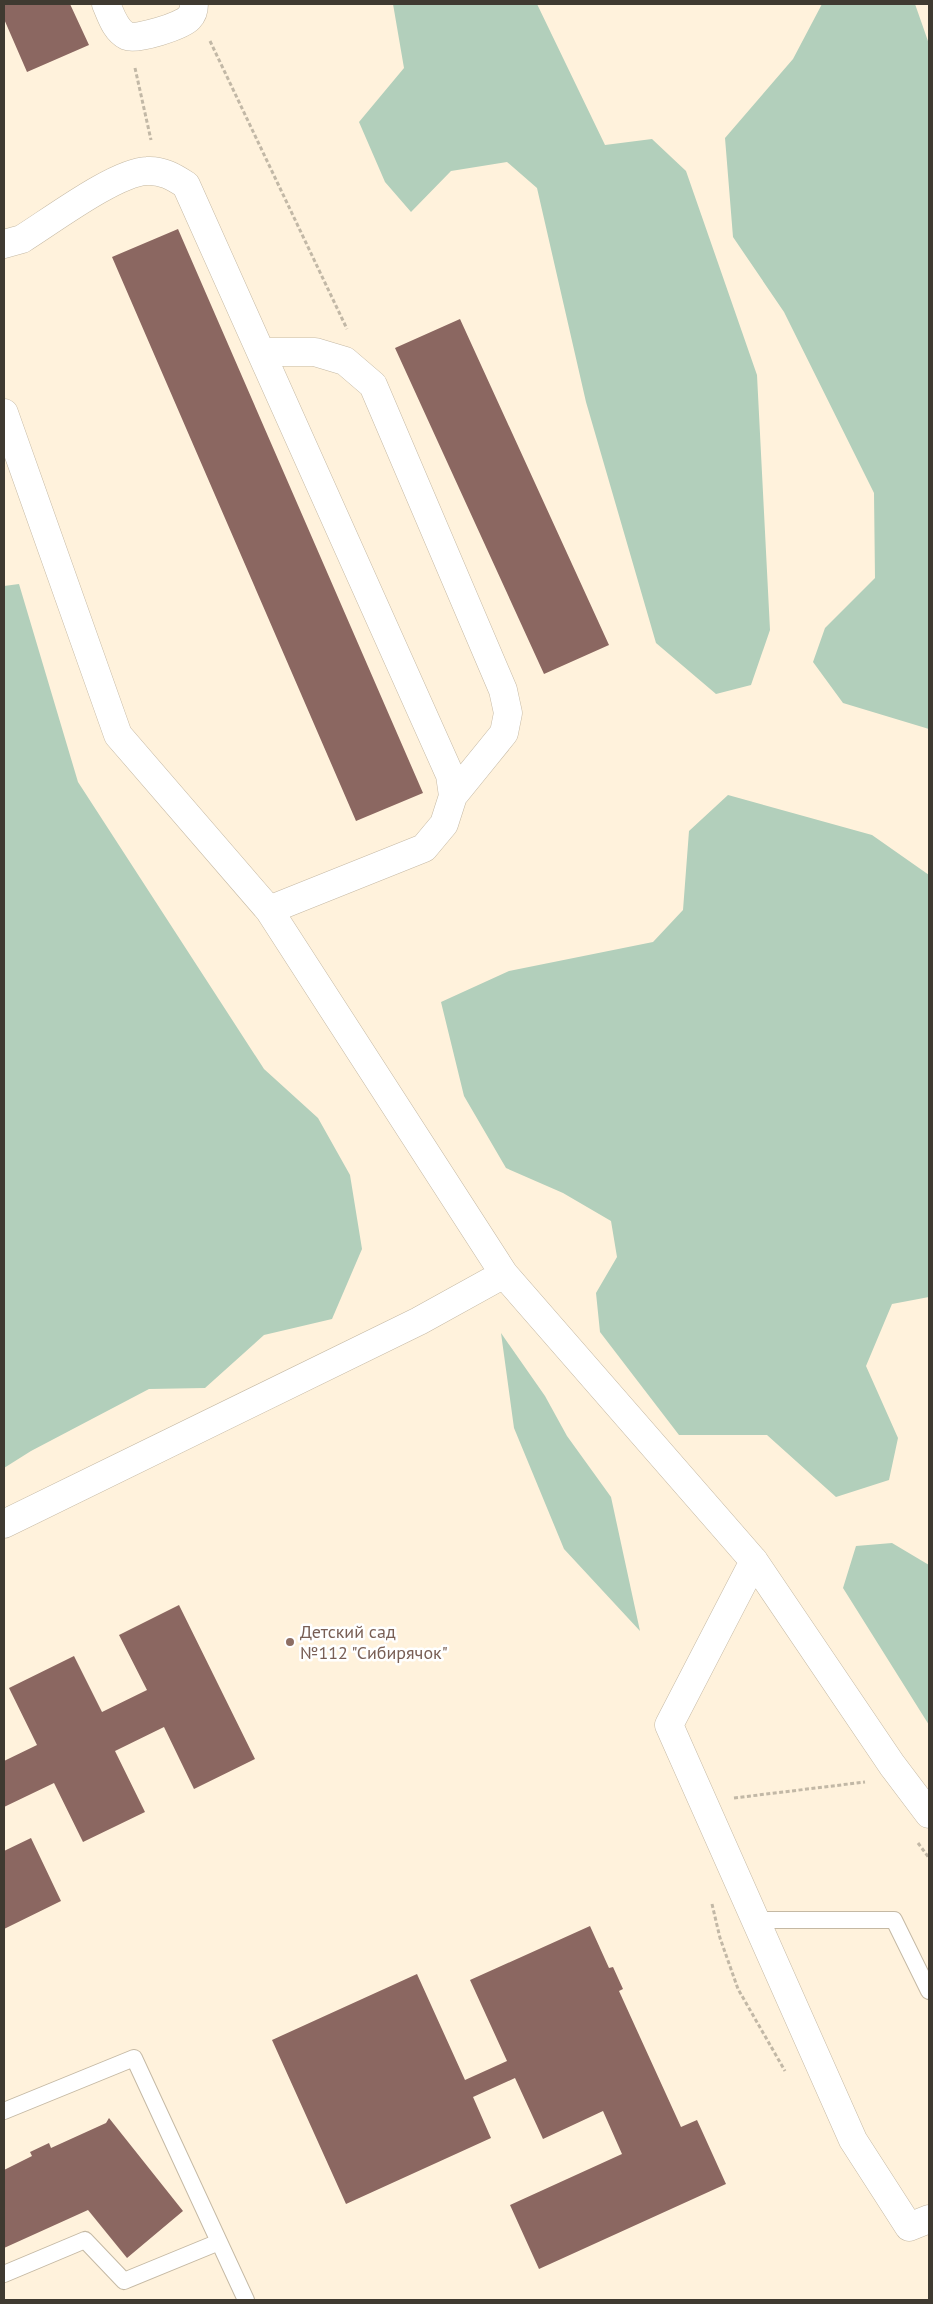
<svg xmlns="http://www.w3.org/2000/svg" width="933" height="2304" font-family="'PT Sans',sans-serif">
  <rect width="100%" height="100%" fill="#fff2dc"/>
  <!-- green -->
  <path fill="#b2cfbb" d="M393,4H537L605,145L652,139L686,171L757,375L770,630L751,685L716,694L656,643L586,402L537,188L507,162L451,171L411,212L385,182L359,122L404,68Z
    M822,4H915L929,44V729L843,703L813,662L825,628L875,578L874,493L784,312L733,237L725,138L793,59Z
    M19,584L78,782L264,1069L318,1118L350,1175L362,1249L332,1319L264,1335L205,1388L149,1389L31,1451L4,1468V586Z
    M728,795L872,835L929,875V1297L892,1304L866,1366L898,1438L889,1480L836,1497L767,1435H679L600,1332L596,1293L617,1257L611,1221L563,1193L506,1168L464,1096L441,1002L509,971L653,942L683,910L689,831Z
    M501,1333L545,1396L567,1436L611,1497L640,1631L564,1549L514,1428Z
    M892,1543L929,1565V1725L843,1588L856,1546Z"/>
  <!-- building -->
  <path fill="#8b6761" d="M4,4H70L89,45L27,72L4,19Z
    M178,229L423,793L356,821L112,257Z
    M460,319L609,645L544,674L395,348Z
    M179,1605L255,1759L194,1789L164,1727L115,1751L145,1812L83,1842L54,1783L4,1807V1761L37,1745L9,1688L74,1656L102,1712L147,1690L119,1635Z
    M31,1838L61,1901L4,1929V1851Z
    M590,1926L609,1968L613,1967L623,1989L619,1991L681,2127L697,2120L726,2184L539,2269L510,2205L622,2154L603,2111L543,2139L515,2078L473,2097L491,2138L346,2204L272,2040L417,1974L465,2080L507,2061L470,1980Z
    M109,2118L183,2211L127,2258L88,2210L4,2248V2170L32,2156L30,2152L49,2143L51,2148L106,2123Z"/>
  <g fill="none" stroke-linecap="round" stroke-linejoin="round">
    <!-- lane casing -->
    <g stroke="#c5b9a4" stroke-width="18">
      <path id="lane" d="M755,1920H894L929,1991
        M4,2111L134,2058L246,2300
        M4,2274L85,2240L124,2281L219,2242"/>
    </g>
    <!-- street casing -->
    <g stroke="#c5b9a4" stroke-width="29">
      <path id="street" d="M106,4C111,15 115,30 127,36C137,40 182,26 189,18C193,14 194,9 194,4
        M4,244L22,239C51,221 116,172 147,171C162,170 174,177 186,185L450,775L453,796L444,824L424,848L269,910
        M261,352H315L345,361L373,385L503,690L508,713L504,733L453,796
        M4,413L118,735L269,910L504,1274L754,1561L892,1765L929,1814
        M4,1524L419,1321L504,1274
        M754,1561L669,1725L853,2140L909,2227L929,2219"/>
    </g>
    <!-- path -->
    <path stroke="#c2b8a6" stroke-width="3" stroke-dasharray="4 2.5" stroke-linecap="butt" d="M210,41L347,329
      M135,68L151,140
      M734,1798L865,1782
      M918,1843L929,1858
      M712,1904L720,1938L738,1989L785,2071"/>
    <!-- lane -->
    <use href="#lane" stroke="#fff" stroke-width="16"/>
    <!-- street -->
    <use href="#street" stroke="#fff" stroke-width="28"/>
  </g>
  <!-- markers -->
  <circle fill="#8d6e63" stroke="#fff" stroke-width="2" cx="290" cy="1642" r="5"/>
  <g text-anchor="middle" stroke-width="5" stroke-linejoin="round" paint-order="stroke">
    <!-- education labels -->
    <g font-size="18" fill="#785e54" stroke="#fff" text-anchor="start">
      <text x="300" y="1638">Детский сад<tspan x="300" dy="21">№112 "Сибирячок"</tspan></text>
    </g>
  </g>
  <!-- border -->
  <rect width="933" height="2304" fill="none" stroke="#3f3a31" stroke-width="10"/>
</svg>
